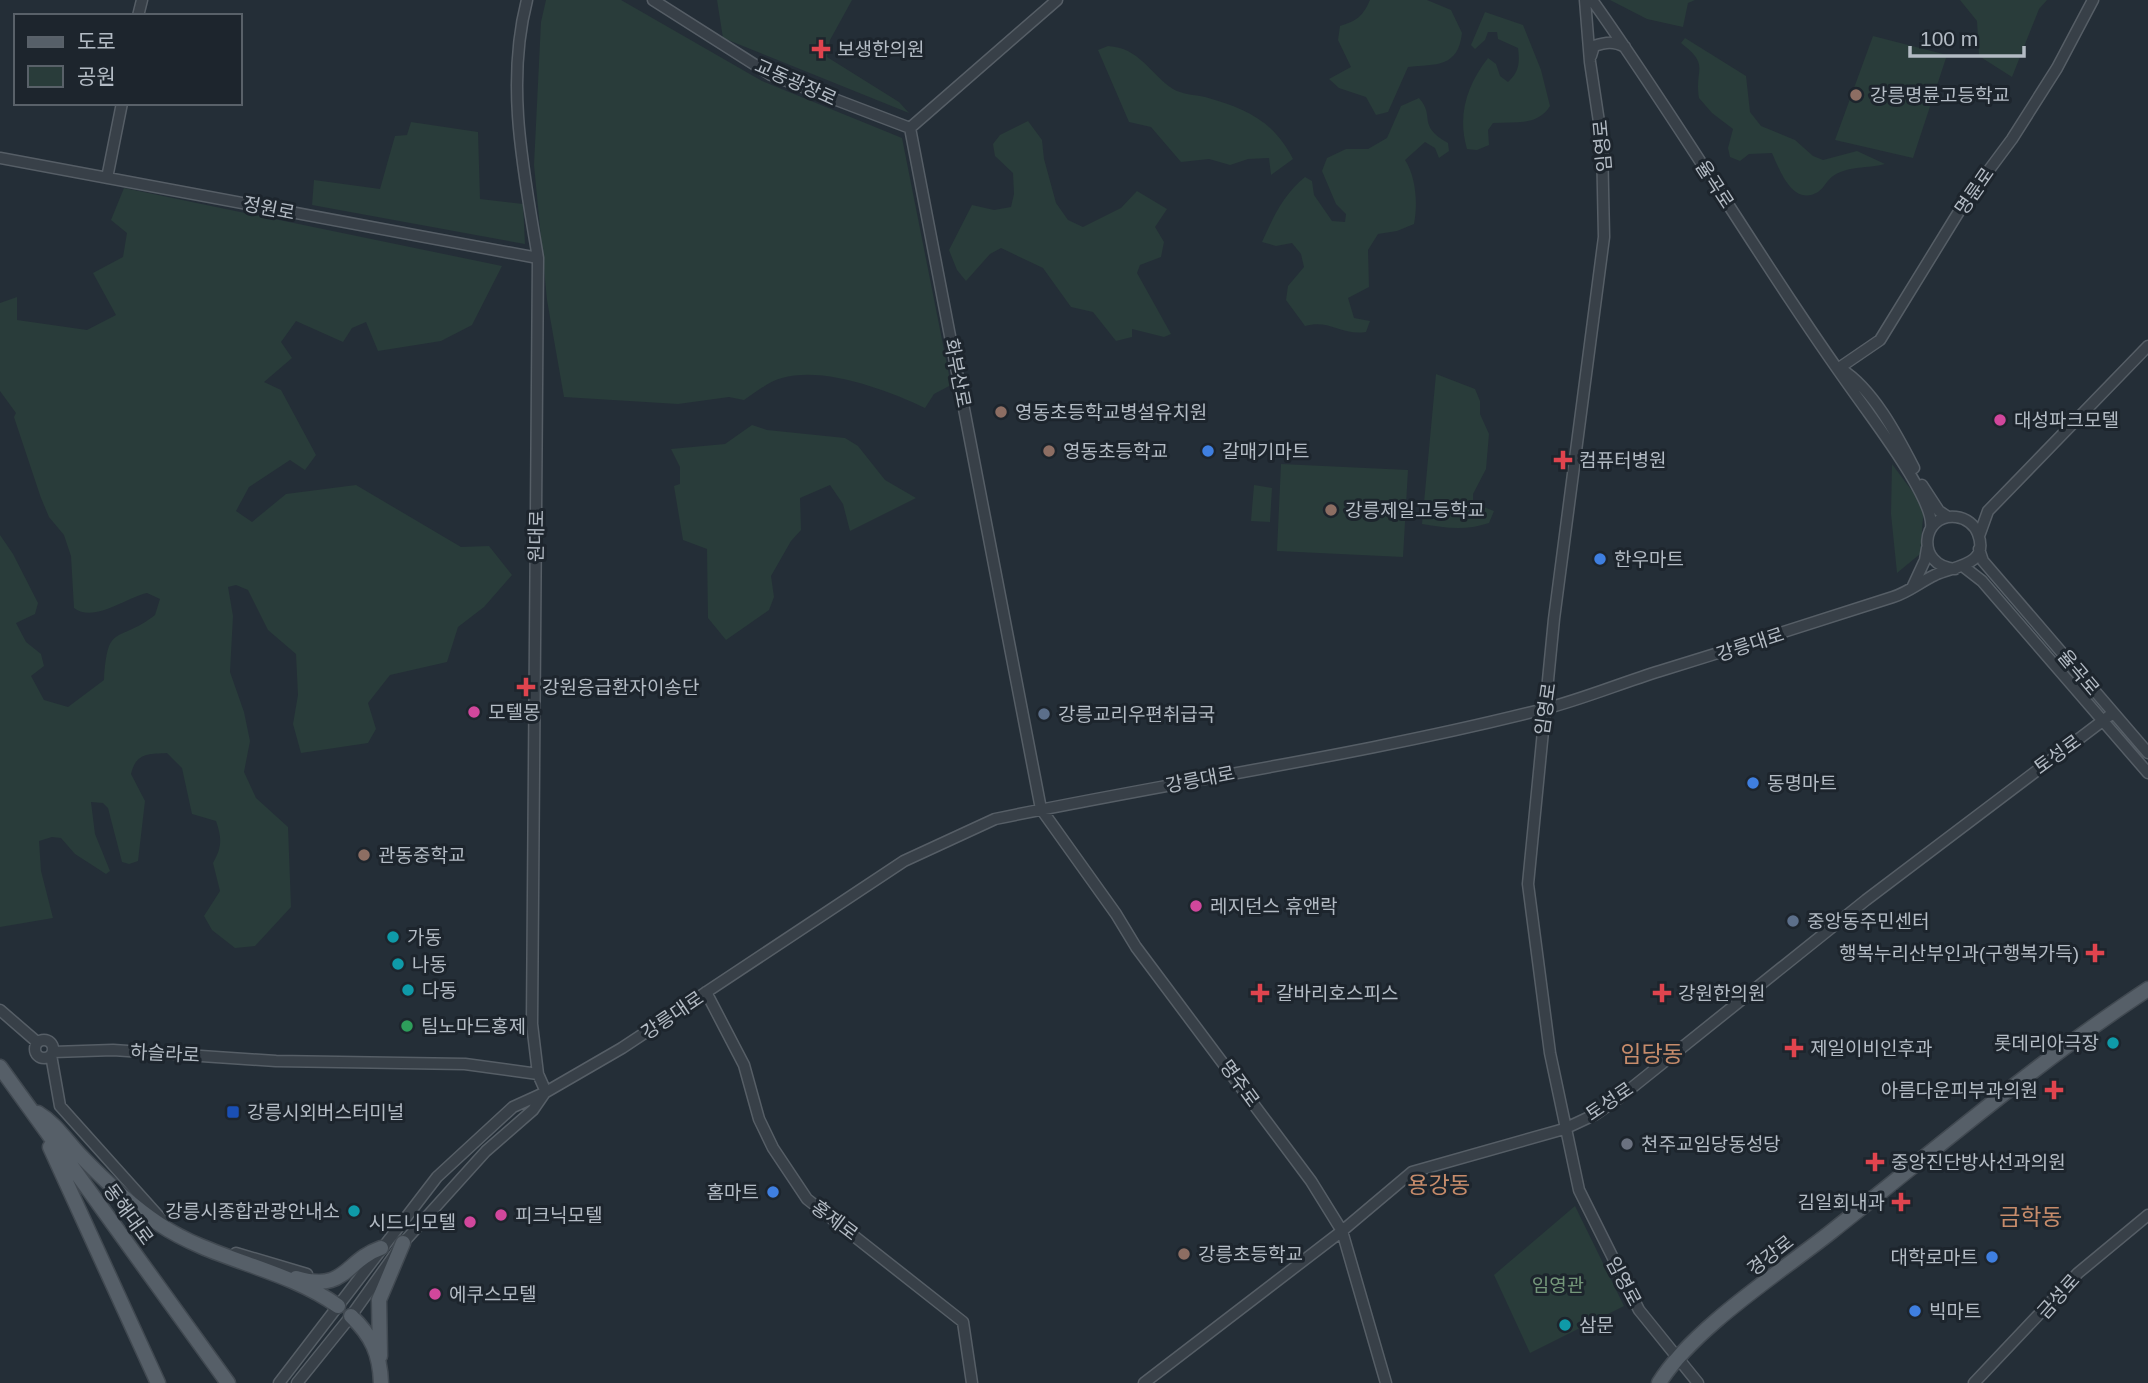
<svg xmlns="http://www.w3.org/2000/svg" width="2148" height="1383" font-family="Helvetica,'Noto Sans KR',sans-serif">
  <rect width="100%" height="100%" fill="#242e37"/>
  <!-- green -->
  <path fill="#293c3a" d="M546,0H621L762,81L902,138L951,385L934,394L925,408C887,390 824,366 782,378C769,381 755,393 744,400L729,397L678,404L564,397L547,300L534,165L541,22Z
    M717,0H852L830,40L827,57L899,102L909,113L723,38Z
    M1370,0H1427L1451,10L1462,33C1458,68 1436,64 1408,67L1388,112L1376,115L1366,97L1339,88L1329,79L1351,67L1338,40L1340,26C1357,21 1363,16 1370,0Z
    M1610,0H1695L1688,3L1683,27L1647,19Z
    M1960,0H2047L2039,9L2012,77L1979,56L1977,21Z
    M1485,12L1523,25L1541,70L1550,106C1537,127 1514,121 1493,123L1488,130L1489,145L1477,150L1467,149C1457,115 1467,85 1488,58L1496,64L1500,76L1508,82C1519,72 1520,63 1518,48L1498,39L1497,32H1488L1485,40L1475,49L1471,45Z
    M1873,36L1947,55L1913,158L1835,140Z
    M1685,38L1746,76L1750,112L1761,126L1795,140L1813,156L1823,160L1857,151L1885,164C1867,169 1850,165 1833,176C1827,180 1824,188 1818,192C1793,207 1780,171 1772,153L1749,154L1740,161L1730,157L1728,148L1733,129L1712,113L1699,98C1694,68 1711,66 1681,43Z
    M1108,46C1140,48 1149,73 1173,89C1181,94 1195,95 1205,97C1245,108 1274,121 1293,159L1271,175L1269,158L1248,159L1230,165L1209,159L1181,162L1151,127L1129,122L1098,50Z
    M1419,98C1436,117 1416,125 1448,143L1449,151L1439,158L1435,148L1425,142L1405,160C1416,177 1418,203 1414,224L1397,231L1378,234L1368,250L1369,287L1348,298L1354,318L1370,321L1366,332C1342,336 1330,319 1305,326L1286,300L1288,286L1304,267L1301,254L1292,243L1276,246L1262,242C1274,216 1283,195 1305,177L1312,181L1314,195L1332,221L1345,222L1346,214L1336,204L1322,171L1327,158L1346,149H1368L1387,138L1401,106Z
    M1028,121L1042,140L1044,159L1056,203L1068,220L1083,227L1121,208L1137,191L1167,209L1155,227L1164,242L1161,257L1140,265L1137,273L1171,334L1164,337L1132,329V337L1116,341L1093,312L1071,307L1043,268L1001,248L990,254L966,281L957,270L949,250L972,205L994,210L1011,207L1014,194L1013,173L995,156L993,144L1000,135Z
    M411,122L478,132L480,199L523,204L525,244L312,205L314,180L380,189L395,136L407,135Z
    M124,188L502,266L472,325L441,341L378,351L366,322L352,328L343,342L296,321L281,342L292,358L264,382L281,390L316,455L305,470L290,460L249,487L236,511L252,522L286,494L356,485L461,547L489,546L512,575L484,607L458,627L447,662L390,675L368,703L376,729L368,743L301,753L293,724L298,695L296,654L268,630L248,590L236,585L228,587L233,616L230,672L244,712L250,741L244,772L256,798L288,827L291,907L255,946L235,948L212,930L204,916L220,891L213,863C222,847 222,838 216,821L192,814L182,768L167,753C148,754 136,753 131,774L145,801L138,861L129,864L122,862L108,808L103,803L91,802L95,834L110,871L106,874L75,854L61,838L52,837L39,841L41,871L53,918L0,927V535L13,554L38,603L35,614L16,623L26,642L41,654L44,666L31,676L44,700L68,707L104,680C108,621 116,645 155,615L160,599L147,593C125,598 94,623 74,608L71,556L64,535L49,517L41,498L14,417L16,413L0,391V303L17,297V320L87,330L116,315L93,273L123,257L127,233L111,220Z
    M1436,374L1475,389L1480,401V414L1489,434L1486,469L1473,494V503L1494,511L1489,523C1465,531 1446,528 1422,524Z
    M752,425L767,430L845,438L858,446L885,480L916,498L850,531L843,504L830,485L800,498L801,530L791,541L771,576L774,597L769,610L726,640L708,618L707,549L683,540L674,486L680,484V467L671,449L725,444Z
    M1281,464L1408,470L1403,557L1277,551Z
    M1892,464L1924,507L1920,554L1897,573L1891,514Z
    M1254,485L1272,488L1270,522L1251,521Z
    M1575,1206L1624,1306L1530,1353L1494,1275Z"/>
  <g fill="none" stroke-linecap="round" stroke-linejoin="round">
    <!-- minor casing -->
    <g stroke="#565e66" stroke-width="13">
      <path id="minor" d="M527,0C505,85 524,173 538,258L532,1024L538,1074
        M653,0L771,75L910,128
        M1057,0L910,128L1041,809L1116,914L1136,947L1311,1181L1342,1231L1386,1383
        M1585,0L1590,62L1602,142L1604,237L1554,619L1528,884L1550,1053L1579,1190L1639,1310L1698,1383
        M1592,0C1686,132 1768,274 1863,405C1880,429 1935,502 1931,528
        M138,16L142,0
        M1591,56L1594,46C1606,42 1614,41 1625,47
        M0,158L538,258
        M107,178L122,103
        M1839,368L1880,340L1963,205L2012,139L2057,68L2093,0
        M1841,369C1873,389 1897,435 1914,468
        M1922,485L1939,511L1948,517
        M1979,536L1988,511L2148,346
        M1979,549L1983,561L2148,753
        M1964,567L1982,581L2148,773
        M1912,588L1925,560L1927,548
        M706,992L744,1065L759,1119L773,1148L807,1199L963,1322L972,1383
        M0,1010L37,1042
        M35 1049a9 9 0 1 1 18 0a9 9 0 1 1-18 0Z
        M53,1052L113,1050L276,1061L465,1064L538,1074L546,1092
        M51,1055L60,1106L164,1222
        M236,1253L307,1274
        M279,1383L437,1177L513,1107L546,1092L622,1048L904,861L995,819C1177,781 1363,755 1544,709C1583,699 1621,683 1660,671C1738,647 1816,622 1893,597C1909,592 1920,582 1935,575C1953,566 1990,566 1978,534C1975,525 1966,518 1956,517C1921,513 1915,566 1955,569
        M297,1383L351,1316L403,1243L486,1151L533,1110L544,1094
        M1144,1383L1342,1231L1412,1172L1564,1129L1596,1114L1619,1098L1866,900L2113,713
        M1974,1383L2078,1273L2148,1215"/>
    </g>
    <!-- major casing -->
    <g stroke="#414951" stroke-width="17">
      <path id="major" d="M0,1067L228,1383
        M38,1113C55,1123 65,1139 79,1154C103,1179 130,1205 159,1224C214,1261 283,1267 338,1306
        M50,1147L158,1383
        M296,1278C346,1293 344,1261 381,1248
        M351,1316C372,1336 380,1354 381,1383
        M380,1356L379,1300L403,1243
        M1659,1383C1692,1329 1779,1273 1831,1232C1935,1150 2037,1062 2148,989"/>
    </g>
    <!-- minor -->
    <use href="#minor" stroke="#384048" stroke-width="10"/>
    <!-- major -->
    <use href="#major" stroke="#565f68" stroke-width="14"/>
  </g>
  <!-- markers -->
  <g fill="#e0444e" stroke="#1d252d" stroke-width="2.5">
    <path d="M817.5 38.5h7v7h7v7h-7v7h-7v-7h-7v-7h7z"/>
    <path d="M1559.5 449.5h7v7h7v7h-7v7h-7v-7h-7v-7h7z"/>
    <path d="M522.5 676.5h7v7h7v7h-7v7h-7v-7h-7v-7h7z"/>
    <path d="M2091.5 942.5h7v7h7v7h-7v7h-7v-7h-7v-7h7z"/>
    <path d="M1256.5 982.5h7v7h7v7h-7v7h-7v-7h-7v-7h7z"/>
    <path d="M1658.5 982.5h7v7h7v7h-7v7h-7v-7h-7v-7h7z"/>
    <path d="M1790.5 1037.5h7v7h7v7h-7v7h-7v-7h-7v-7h7z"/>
    <path d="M2050.5 1079.5h7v7h7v7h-7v7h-7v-7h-7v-7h7z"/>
    <path d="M1871.5 1151.5h7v7h7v7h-7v7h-7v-7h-7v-7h7z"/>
    <path d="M1897.5 1191.5h7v7h7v7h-7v7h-7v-7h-7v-7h7z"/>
  </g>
  <g fill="#8d6e63" stroke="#1d252d" stroke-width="2.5">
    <circle cx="1856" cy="95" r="7"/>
    <circle cx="1001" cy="412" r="7"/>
    <circle cx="1049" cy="451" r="7"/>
    <circle cx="1331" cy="510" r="7"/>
    <circle cx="364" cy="855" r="7"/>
    <circle cx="1184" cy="1254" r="7"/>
  </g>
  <g fill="#d1479c" stroke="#1d252d" stroke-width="2.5">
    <circle cx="2000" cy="420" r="7"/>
    <circle cx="474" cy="712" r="7"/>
    <circle cx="1196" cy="906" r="7"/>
    <circle cx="501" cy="1215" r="7"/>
    <circle cx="470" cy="1222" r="7"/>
    <circle cx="435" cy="1294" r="7"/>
  </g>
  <g fill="#3f7fe0" stroke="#1d252d" stroke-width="2.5">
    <circle cx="1208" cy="451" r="7"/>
    <circle cx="1600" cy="559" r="7"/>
    <circle cx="1753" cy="783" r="7"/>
    <circle cx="773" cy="1192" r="7"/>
    <circle cx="1992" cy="1257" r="7"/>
    <circle cx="1915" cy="1311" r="7"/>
  </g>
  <g fill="#5c6f8a" stroke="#1d252d" stroke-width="2.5">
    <circle cx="1044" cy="714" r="7"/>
    <circle cx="1793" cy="921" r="7"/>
  </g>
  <g fill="#0f9aa8" stroke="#1d252d" stroke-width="2.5">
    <circle cx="393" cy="937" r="7"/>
    <circle cx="398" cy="964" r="7"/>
    <circle cx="408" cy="990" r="7"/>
    <circle cx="2113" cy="1043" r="7"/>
    <circle cx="354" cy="1211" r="7"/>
    <circle cx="1565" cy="1325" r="7"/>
  </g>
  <circle fill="#2e9e5b" stroke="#1d252d" stroke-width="2.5" cx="407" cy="1026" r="7"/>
  <rect fill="#1a4fb4" stroke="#1d252d" stroke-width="2.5" x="226" y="1105" width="14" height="14" rx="3.5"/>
  <circle fill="#6b7280" stroke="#1d252d" stroke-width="2.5" cx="1627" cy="1144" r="7"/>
  <g text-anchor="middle" stroke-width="6" stroke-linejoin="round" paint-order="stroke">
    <!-- poi labels -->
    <g font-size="19" fill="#b3bbc4" stroke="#1d252d" text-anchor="start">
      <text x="837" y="56">보생한의원</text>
      <text x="1870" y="102">강릉명륜고등학교</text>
      <text x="1015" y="419">영동초등학교병설유치원</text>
      <text x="2014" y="427">대성파크모텔</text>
      <text x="1063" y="458">영동초등학교</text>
      <text x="1222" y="458">갈매기마트</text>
      <text x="1579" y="467">컴퓨터병원</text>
      <text x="1345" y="517">강릉제일고등학교</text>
      <text x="1614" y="566">한우마트</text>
      <text x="542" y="694">강원응급환자이송단</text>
      <text x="488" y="719">모텔몽</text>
      <text x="1058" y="721">강릉교리우편취급국</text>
      <text x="1767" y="790">동명마트</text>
      <text x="378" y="862">관동중학교</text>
      <text x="1210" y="913">레지던스 휴앤락</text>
      <text x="1807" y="928">중앙동주민센터</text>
      <text x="407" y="944">가동</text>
      <text x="2079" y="960" text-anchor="end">행복누리산부인과(구행복가득)</text>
      <text x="412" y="971">나동</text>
      <text x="422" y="997">다동</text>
      <text x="1276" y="1000">갈바리호스피스</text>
      <text x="1678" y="1000">강원한의원</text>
      <text x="421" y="1033">팀노마드홍제</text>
      <text x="2099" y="1050" text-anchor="end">롯데리아극장</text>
      <text x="1810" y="1055">제일이비인후과</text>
      <text x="2038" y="1097" text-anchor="end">아름다운피부과의원</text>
      <text x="247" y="1119">강릉시외버스터미널</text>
      <text x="1641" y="1151">천주교임당동성당</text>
      <text x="1891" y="1169">중앙진단방사선과의원</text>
      <text x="759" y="1199" text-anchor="end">홈마트</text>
      <text x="1885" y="1209" text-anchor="end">김일회내과</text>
      <text x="340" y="1218" text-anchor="end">강릉시종합관광안내소</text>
      <text x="515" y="1222">피크닉모텔</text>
      <text x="456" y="1229" text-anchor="end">시드니모텔</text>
      <text x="1198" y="1261">강릉초등학교</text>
      <text x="1978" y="1264" text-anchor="end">대학로마트</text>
      <text x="449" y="1301">에쿠스모텔</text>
      <text x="1929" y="1318">빅마트</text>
      <text x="1579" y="1332">삼문</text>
    </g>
    <!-- street labels -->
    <g font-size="19" fill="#b3bbc4" stroke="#1d252d">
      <text transform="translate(796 82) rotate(24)" y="7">교동광장로</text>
      <text transform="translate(1602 146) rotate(-95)" y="7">임영로</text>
      <text transform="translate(1715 184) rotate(57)" y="7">율곡로</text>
      <text transform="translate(1974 191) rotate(-55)" y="7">명륜로</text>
      <text transform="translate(269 208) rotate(11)" y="7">정원로</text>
      <text transform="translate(958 373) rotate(79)" y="7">화부산로</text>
      <text transform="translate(536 536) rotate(-89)" y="7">원대로</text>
      <text transform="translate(1750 644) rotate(-18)" y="7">강릉대로</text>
      <text transform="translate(2079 672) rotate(50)" y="7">율곡로</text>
      <text transform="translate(1545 709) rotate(-82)" y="7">임영로</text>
      <text transform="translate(2057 754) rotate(-36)" y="7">토성로</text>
      <text transform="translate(1200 779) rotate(-11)" y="7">강릉대로</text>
      <text transform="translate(672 1015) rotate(-34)" y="7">강릉대로</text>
      <text transform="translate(165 1053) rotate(3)" y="7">하슬라로</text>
      <text transform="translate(1240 1083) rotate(54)" y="7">명주로</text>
      <text transform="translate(1609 1101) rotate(-34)" y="7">토성로</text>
      <text transform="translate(129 1214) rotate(54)" y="7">동해대로</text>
      <text transform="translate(835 1220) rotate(37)" y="7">홍제로</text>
      <text transform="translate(1770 1255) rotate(-38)" y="7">경강로</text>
      <text transform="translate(1624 1281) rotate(62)" y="7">임영로</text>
      <text transform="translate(2058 1296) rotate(-48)" y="7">금성로</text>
    </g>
    <!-- park labels -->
    <g font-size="19" fill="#74977a" stroke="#1d252d">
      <text x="1558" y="1292">임영관</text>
    </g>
    <!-- quarter labels -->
    <g font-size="23" fill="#c78c6b" stroke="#1d252d">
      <text x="1652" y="1062">임당동</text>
      <text x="1439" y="1193">용강동</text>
      <text x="2031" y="1225">금학동</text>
    </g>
  </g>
  <!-- legend -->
  <rect x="14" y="14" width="228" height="91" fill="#1d252d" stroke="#596169" stroke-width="2"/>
  <rect x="28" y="37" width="35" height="10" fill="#565f68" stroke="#596169" stroke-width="2"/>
  <text x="77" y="49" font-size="21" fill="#b3bbc4">도로</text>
  <rect x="28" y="66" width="35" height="21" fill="#293c3a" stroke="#596169" stroke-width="2"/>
  <text x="77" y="84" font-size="21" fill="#b3bbc4">공원</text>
  <!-- scale -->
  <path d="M1910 46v10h114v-10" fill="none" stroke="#b3bbc4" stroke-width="3.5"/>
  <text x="1920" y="46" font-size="21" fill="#b3bbc4" stroke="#1d252d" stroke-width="5" paint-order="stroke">100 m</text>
</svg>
